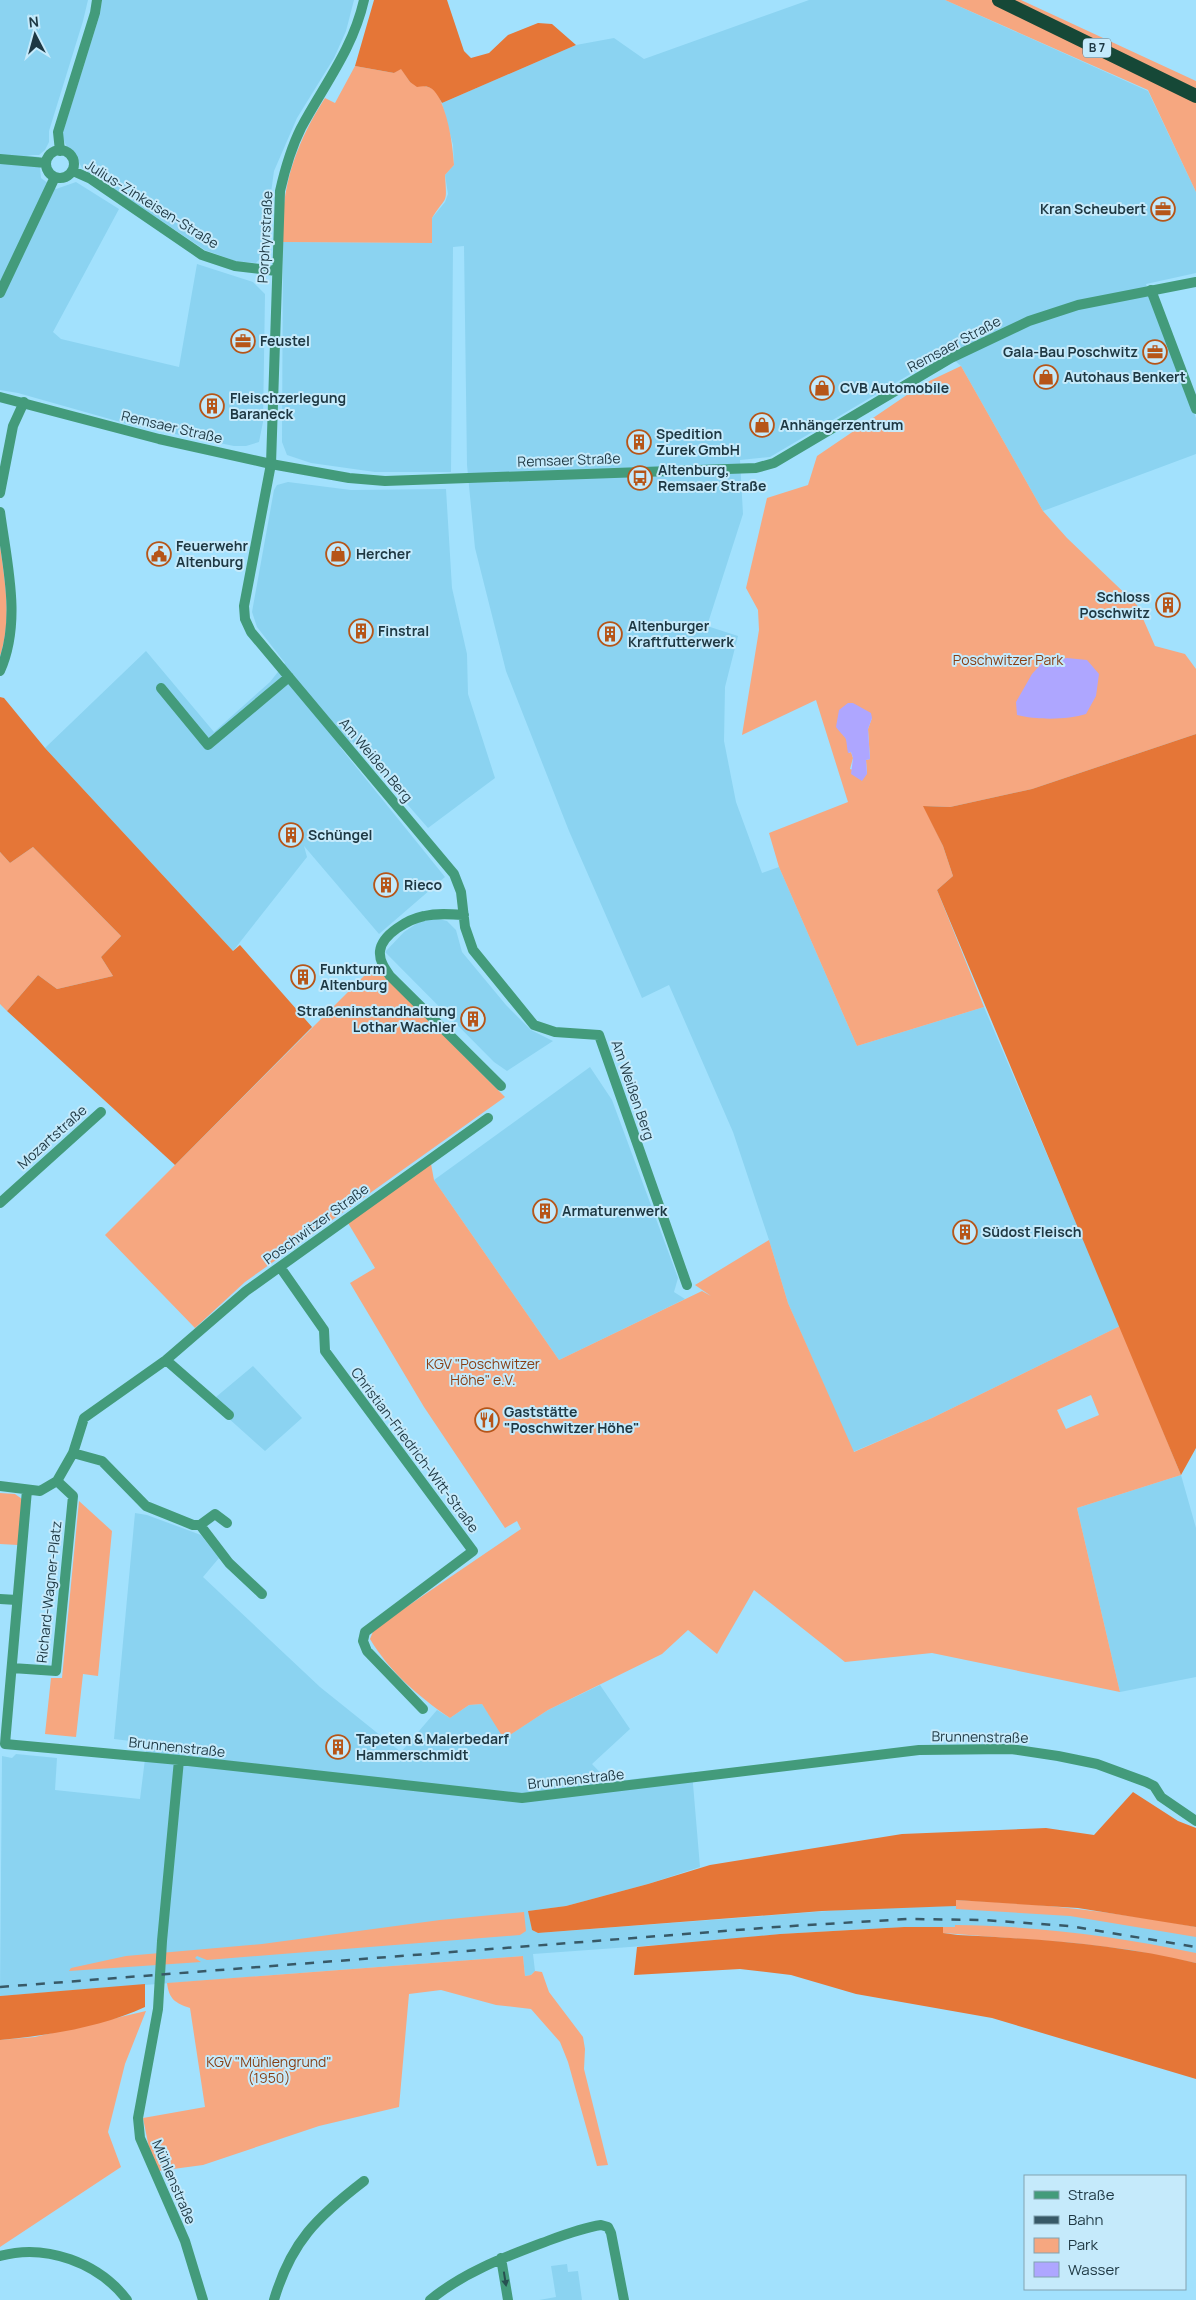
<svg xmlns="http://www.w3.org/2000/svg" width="1196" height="2300" font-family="Manrope,sans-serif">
  <rect width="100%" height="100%" fill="#a2e1fd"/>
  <!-- built -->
  <path fill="#8bd3f1" d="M0,0H88L83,21L49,131V142L45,150L39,155H26L39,157L41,178L56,189L76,182L119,209L53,332L61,339L179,367L197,264L253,282L265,294L263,422L259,442L246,446H234L131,425L18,393L0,390Z
    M102,0H354L346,31L334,58L297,118L274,171L268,214L267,251L256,263L235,261L205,250L82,168L74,153L67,147L63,139V132L100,14Z
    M809,0H945L1148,91L1196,192V273L1146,284L1196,418V454L1043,511L961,366L946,353L770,457L740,460L743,514L707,626L738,636L725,687L724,741L736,802L762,873L779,867L857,1046L984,1007L1120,1326L932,1418L853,1452L788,1303L769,1240L733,1132L669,985L642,998L569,831L506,671L475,548L467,465L464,246L453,247L451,472H375L311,463L287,455L282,442L283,242L431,243L432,218L445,202L448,194L445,175L454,165L453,145L442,103L576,45L614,38L644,59Z
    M288,482L351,490L446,489L452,588L467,654L468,694L495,778L428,828L352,741L340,747L445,877L379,934L304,846L307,857L233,951L45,748L146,651L214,732L270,682L285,663L257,627L252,612L274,490L277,485Z
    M434,918L447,921L456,930L462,952L506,1005L531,1030L553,1041L507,1071L494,1062L385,952L404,932L419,922Z
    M590,1067L612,1100L678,1278L674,1292L685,1299L559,1360L434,1180Z
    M253,1366L302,1418L265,1451L227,1417L216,1397Z
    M1181,1475L1196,1528V1677L1120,1692L1077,1508Z
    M135,1513L147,1515L201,1535L219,1558L203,1577L320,1687L401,1752L437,1710L450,1718L469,1705L482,1704L505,1738L548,1710L600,1685L630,1729L592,1764L609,1782L692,1772L700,1867L648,1884L566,1906L529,1911L532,1930L538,1933L868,1908L955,1906L956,1900L1196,1927V1963L942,1927H904L780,1934L713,1941L533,1954L535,1971L531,1975L525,1976L523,1956L0,1996L2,1756L12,1758L16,1754L57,1758L55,1790L140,1799L147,1743L114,1739Z
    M567,2264L568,2272L578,2271L582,2300H539L556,2297L551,2266Z"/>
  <!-- green -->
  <path fill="#f6a780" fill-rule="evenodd" d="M945,0H1021L1196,81V192L1148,90Z
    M355,66L394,73L401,68L410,82L435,89C448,113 452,138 454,165L445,175C447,206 447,194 432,218V243L283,242C280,188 296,143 325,98L335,103Z
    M961,366L1043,511L1067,538L1137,605L1155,646L1185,654L1196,669V734L1032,789L950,807L924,806L943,846L953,876L937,890L984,1007L857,1046L779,867L769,833L848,802L816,700L742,735L759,630L758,610L746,588L767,498L808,485L817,456L923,384ZM872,718L868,729L870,759L866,760L867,774L850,769L853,758L851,752L849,753L847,737Z
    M0,546C5,582 12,620 0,656Z
    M33,847L121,936L101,957L113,976L57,989L38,975L7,1011L0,1004V852L10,863Z
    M374,966L505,1097L245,1282L195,1328L105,1235Z
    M431,1164L434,1180L559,1360L702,1291L711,1296L695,1285L769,1240L788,1303L854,1452L932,1418L1120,1326L1181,1475L1077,1508L1120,1692L932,1653L845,1662L754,1590L717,1654L688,1630L662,1654L548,1710L504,1739L482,1704L469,1705L450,1718C419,1697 389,1671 370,1639L374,1629L521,1529L517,1521L505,1528L424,1407L350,1283L375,1268L348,1223ZM1091,1395L1099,1415L1066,1429L1057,1410Z
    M0,1493L15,1494L22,1499L18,1545L0,1544Z
    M79,1501L112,1531L98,1676L83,1674L76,1737L45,1734L51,1678H62Z
    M956,1900C1037,1903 1116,1912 1196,1927V1937L1070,1916L956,1909Z
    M524,1912L526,1931L520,1935L207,1960L197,1956L195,1958L201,1962L69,1971L71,1968L126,1956L262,1944L440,1920Z
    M955,1925C1037,1926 1116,1936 1196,1953V1963L1131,1950L1074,1943L943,1933V1927H955Z
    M523,1956L525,1976L531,1975L535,1971L542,1972L549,1992L583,2037L585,2049L584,2069L608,2165L597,2166L568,2062L560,2042L531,2009L496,2005L441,1990L409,1994L399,2107L319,2126L203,2165L158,2171L149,2148L143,2118L205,2107L190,2008C175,2003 169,1999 167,1983Z
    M146,2011L125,2064L108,2132L121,2167L0,2247V2040L35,2037Z"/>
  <!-- forest -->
  <path fill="#e57637" d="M374,0H447L464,51L471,58L489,53L508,35L538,23L552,24L576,45L442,103C435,91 432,84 417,87L410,82L401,69L394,73L355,66Z
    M0,697L4,698L45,748L233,951L240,945L312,1027L175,1165L7,1011L38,975L57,989L113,976L101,957L121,936L33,847L10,863L0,852Z
    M1196,734V1448L1181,1475L937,890L953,876L943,846L923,806L950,807L1032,789Z
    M1133,1792L1178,1821L1196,1828V1927L1078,1908L956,1900V1906L822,1911L538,1933L532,1930L528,1911L566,1906L648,1884L710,1865L902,1834L1046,1828L1094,1835Z
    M904,1927H943V1933L958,1935C1037,1939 1118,1944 1196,1963V2079L992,2018L856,1994L791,1975L740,1969L634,1975L637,1947L780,1934Z
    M145,1984V2007C102,2027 46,2036 0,2040V1996Z"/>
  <!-- water -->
  <path fill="#aea6ff" d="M1067,658L1087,660L1099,674L1096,696L1086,714C1068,720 1036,720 1017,715L1016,702L1032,674L1043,662Z
    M848,703H853L871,713L872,718L868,729L870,759L866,760L867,774L862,781L851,774L853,758L851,752L848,753C845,732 848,743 836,727L839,710Z"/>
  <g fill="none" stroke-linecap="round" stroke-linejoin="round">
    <!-- minor -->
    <path stroke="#439b7b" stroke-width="10" d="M364,0C353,49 324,85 301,128C291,148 285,169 280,191L271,464L244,606L245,619L251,632L454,874L461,892L465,927L473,950L534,1025L555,1032L599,1035L687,1285
      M46 164a14 14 0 1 1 28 0a14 14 0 1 1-28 0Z
      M60,151L58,132L95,13L97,0
      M0,159L46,163
      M73,171L91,179L202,255L235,266L276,271
      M1151,290L1196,409
      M0,293L55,177
      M0,493L13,426L24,402
      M0,512C7,564 22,622 0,671
      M161,688L208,745L289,677
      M464,915C450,914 437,913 424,916C409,919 382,934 380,951C379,961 385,969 390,976L501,1086
      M0,1203L101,1112
      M280,1267L324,1330L325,1351L473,1551L365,1632L363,1641L367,1651L423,1709
      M166,1360L229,1415
      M73,1453L102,1461L146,1506L193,1525H200L215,1514L227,1523
      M0,1486L40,1491L57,1481L73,1453L84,1418L166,1360L246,1291L488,1118
      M27,1490L5,1744L179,1760L522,1798L919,1750L1011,1749L1058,1756L1097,1764L1146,1782L1154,1786L1161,1797L1196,1821
      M200,1525L229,1563L262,1594
      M0,1599L17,1600
      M12,1668L56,1671L73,1496L57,1481
      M179,1760L162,1941L158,2009L138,2118L140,2138L185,2241L203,2300
      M0,2256C46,2243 99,2263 127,2300
      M501,2258L508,2300
      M274,2300C291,2242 317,2217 364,2181
      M430,2300C463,2273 502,2258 542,2243C561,2236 581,2228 601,2225L608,2227L611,2233L624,2300"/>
    <!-- tertiary -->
    <path stroke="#439b7b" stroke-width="10" d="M0,397L159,439L271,464L349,478L385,481L756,468L774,463L951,358L1029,321L1078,305L1196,282"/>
    <!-- trunk -->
    <path stroke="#164837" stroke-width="14" d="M999,0L1196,96"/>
    <!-- rail -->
    <path stroke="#385967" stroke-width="2.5" stroke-dasharray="9 9" stroke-linecap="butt" d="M0,1987L776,1927L907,1919L983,1920L1069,1926L1196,1947"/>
  </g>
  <!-- one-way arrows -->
  <defs><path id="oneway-solid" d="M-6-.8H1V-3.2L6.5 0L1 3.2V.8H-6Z" transform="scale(1.25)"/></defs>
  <use fill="#275151" href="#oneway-solid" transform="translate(505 2279) rotate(81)"/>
  <!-- icons -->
  <defs>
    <g id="office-ring" transform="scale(1.25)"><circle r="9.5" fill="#c5eafb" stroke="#b65518" stroke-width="1.5"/><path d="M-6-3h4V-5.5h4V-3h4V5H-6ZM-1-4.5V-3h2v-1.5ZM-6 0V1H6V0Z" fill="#b65518"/></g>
    <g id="shop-ring" transform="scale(1.25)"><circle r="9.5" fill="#c5eafb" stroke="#b65518" stroke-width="1.5"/><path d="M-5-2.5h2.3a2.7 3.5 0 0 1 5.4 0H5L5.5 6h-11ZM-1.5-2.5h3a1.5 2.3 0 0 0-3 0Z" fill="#b65518"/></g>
    <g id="building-ring" transform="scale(1.25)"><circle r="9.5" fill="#c5eafb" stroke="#b65518" stroke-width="1.5"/><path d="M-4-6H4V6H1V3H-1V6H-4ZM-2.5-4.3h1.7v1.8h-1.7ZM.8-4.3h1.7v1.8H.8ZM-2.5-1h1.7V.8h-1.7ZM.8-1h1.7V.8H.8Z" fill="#b65518"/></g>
    <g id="bus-ring" transform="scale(1.25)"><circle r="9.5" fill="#c5eafb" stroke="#b65518" stroke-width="1.5"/><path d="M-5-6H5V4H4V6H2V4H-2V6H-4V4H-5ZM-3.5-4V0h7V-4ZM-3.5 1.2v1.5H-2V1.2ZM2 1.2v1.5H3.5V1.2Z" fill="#b65518"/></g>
    <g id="civic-ring" transform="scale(1.25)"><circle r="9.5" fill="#c5eafb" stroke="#b65518" stroke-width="1.5"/><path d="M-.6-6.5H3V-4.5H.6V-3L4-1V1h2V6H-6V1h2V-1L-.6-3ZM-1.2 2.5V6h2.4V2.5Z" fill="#b65518"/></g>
    <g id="restaurant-ring" transform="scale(1.25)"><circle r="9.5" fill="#c5eafb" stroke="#b65518" stroke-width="1.5"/><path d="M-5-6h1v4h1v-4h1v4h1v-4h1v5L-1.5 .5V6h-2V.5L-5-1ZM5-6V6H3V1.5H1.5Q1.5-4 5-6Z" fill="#b65518"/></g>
  </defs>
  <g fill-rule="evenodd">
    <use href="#office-ring" x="1163" y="209"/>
    <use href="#office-ring" x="243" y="341"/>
    <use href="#office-ring" x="1155" y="352"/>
    <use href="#shop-ring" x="1046" y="377"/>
    <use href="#shop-ring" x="822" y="388"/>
    <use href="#building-ring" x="212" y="406"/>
    <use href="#shop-ring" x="762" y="425"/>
    <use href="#building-ring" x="639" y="442"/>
    <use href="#bus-ring" x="640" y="478"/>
    <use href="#civic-ring" x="159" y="554"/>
    <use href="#shop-ring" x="338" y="554"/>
    <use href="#building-ring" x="1168" y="605"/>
    <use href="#building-ring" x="361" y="631"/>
    <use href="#building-ring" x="610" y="634"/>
    <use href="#building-ring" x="291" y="835"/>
    <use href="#building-ring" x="386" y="885"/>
    <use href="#building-ring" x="303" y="977"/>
    <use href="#building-ring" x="473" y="1019"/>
    <use href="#building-ring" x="545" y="1211"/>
    <use href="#building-ring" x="965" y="1232"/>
    <use href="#restaurant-ring" x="487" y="1420"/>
    <use href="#building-ring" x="338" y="1747"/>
  </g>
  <g text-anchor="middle" stroke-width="4" stroke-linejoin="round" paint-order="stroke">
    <!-- shield labels -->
    <rect fill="#c5eafb" stroke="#506d7a" stroke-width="1" x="1083" y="38.5" width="28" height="19" rx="4"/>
    <g font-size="12" font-weight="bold" fill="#1e3843">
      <text x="1097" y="52">B 7</text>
    </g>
    <!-- street labels -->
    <g font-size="14" fill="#1e3843" stroke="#c5eafb">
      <text transform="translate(152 204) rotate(32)" y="5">Julius-Zinkeisen-Straße</text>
      <text transform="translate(265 237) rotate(-87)" y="5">Porphyrstraße</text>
      <text transform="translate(954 344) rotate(-28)" y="5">Remsaer Straße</text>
      <text transform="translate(172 427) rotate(13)" y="5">Remsaer Straße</text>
      <text transform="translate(569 460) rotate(-2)" y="5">Remsaer Straße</text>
      <text transform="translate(376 760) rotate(50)" y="5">Am Weißen Berg</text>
      <text transform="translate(633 1090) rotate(71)" y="5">Am Weißen Berg</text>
      <text transform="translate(52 1137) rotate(-42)" y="5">Mozartstraße</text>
      <text transform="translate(316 1224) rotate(-36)" y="5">Poschwitzer Straße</text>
      <text transform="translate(415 1450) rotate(53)" y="5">Christian-Friedrich-Witt-Straße</text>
      <text transform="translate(49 1592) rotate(-84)" y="5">Richard-Wagner-Platz</text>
      <text transform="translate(980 1737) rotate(1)" y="5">Brunnenstraße</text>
      <text transform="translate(177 1747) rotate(6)" y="5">Brunnenstraße</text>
      <text transform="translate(576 1779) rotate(-6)" y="5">Brunnenstraße</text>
      <text transform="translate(174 2182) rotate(67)" y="5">Mühlenstraße</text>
    </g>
    <!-- poi labels -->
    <g font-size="14" font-weight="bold" fill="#1e3843" stroke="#c5eafb" text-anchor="start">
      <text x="1146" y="214" text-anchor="end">Kran Scheubert</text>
      <text x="260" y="346">Feustel</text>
      <text x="1138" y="357" text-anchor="end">Gala-Bau Poschwitz</text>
      <text x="1064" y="382">Autohaus Benkert</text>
      <text x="840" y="393">CVB Automobile</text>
      <text x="230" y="403">Fleischzerlegung<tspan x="230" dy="16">Baraneck</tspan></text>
      <text x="780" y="430">Anhängerzentrum</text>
      <text x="656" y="439">Spedition<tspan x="656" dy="16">Zurek GmbH</tspan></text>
      <text x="658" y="475">Altenburg,<tspan x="658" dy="16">Remsaer Straße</tspan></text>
      <text x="176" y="551">Feuerwehr<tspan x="176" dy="16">Altenburg</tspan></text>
      <text x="356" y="559">Hercher</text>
      <text x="1150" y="602" text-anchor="end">Schloss<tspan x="1150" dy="16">Poschwitz</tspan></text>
      <text x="628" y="631">Altenburger<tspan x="628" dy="16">Kraftfutterwerk</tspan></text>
      <text x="378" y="636">Finstral</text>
      <text x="308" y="840">Schüngel</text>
      <text x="404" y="890">Rieco</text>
      <text x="320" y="974">Funkturm<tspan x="320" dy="16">Altenburg</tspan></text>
      <text x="456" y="1016" text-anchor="end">Straßeninstandhaltung<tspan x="456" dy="16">Lothar Wachler</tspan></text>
      <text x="562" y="1216">Armaturenwerk</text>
      <text x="982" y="1237">Südost Fleisch</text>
      <text x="504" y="1417">Gaststätte<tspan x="504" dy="16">"Poschwitzer Höhe"</tspan></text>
      <text x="356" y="1744">Tapeten &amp; Malerbedarf<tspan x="356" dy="16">Hammerschmidt</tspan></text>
    </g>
    <!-- park labels -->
    <g font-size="14" fill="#873f14" stroke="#c5eafb">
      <text x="1008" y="665">Poschwitzer Park</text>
      <text x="483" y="1369">KGV "Poschwitzer<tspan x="483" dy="16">Höhe" e.V.</tspan></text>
      <text x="269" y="2067">KGV "Mühlengrund"<tspan x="269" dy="16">(1950)</tspan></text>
    </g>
  </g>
  <!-- legend -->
  <rect x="1024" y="2175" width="162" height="115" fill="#c5eafb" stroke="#82a3b1"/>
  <rect x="1034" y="2191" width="25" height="8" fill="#439b7b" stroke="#82a3b1"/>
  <text x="1068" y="2200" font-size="15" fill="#1e3843">Straße</text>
  <rect x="1034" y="2216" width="25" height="8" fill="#385967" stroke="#82a3b1"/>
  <text x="1068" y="2225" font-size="15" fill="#1e3843">Bahn</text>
  <rect x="1034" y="2238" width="25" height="15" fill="#f6a780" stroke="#82a3b1"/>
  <text x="1068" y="2250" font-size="15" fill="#1e3843">Park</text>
  <rect x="1034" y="2262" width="25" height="15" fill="#aea6ff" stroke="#82a3b1"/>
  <text x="1068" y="2275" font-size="15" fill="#1e3843">Wasser</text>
  <!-- north arrow -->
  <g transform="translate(35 35) rotate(354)" stroke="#c5eafb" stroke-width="4" paint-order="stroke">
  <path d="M0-4L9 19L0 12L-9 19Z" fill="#1e3843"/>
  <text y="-8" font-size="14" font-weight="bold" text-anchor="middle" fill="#1e3843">N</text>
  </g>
</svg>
